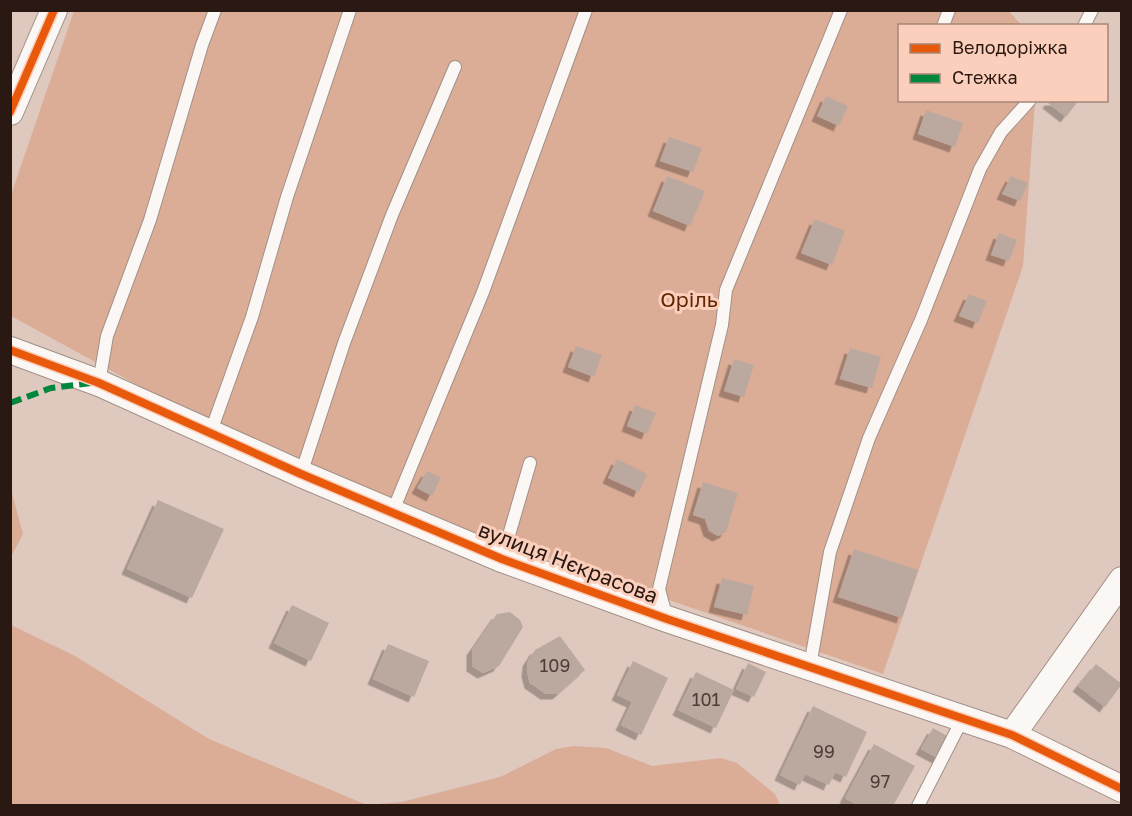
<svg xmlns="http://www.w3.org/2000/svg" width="1132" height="816" font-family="'Golos Text',sans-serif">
  <defs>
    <filter id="shadow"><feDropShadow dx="-5.5" dy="5.5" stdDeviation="0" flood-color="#0004"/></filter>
  </defs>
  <rect width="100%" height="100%" fill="#dfc8bd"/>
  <!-- green -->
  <path fill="#dbac96" d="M1008,10L1021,25L900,26V100L1035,101L1023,266L883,674L478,534L187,412L11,316V195L74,11Z
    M10,486L23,534L11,557H10Z
    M11,625L75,656L209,739L367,805L402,802L500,777L556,749L573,746L606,748L652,766L721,758L737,763L775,794L780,805H11Z"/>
  <!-- building -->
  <path fill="#bba9a0" filter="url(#shadow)" d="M826,96L848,106L839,126L817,116Z
    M1050,100H1079L1066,117L1048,103Z
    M926,110L963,123L955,147L918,134Z
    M669,137L702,148L693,172L660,161Z
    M667,176L705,191L690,226L653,211Z
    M1011,176L1028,183L1020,201L1002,194Z
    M815,219L845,231L832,265L801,253Z
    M999,233L1017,240L1009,261L991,255Z
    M969,294L987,301L978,323L959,316Z
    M576,346L602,355L594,377L568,367Z
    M850,348L881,357L872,388L840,379Z
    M734,359L754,365L744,397L724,391Z
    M635,405L656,413L647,434L627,426Z
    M617,459L647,474L639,492L608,478Z
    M427,471L441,478L432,496L417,488Z
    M703,482L738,493L726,532L718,536L709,531L705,519L693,515Z
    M158,500L224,529L192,598L127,569Z
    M854,549L918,570L902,618L838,597Z
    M722,578L754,586L747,615L714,607Z
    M292,605L329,623L311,661L274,643Z
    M510,612L520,620L523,627L499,666L483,673L472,666V650L497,614Z
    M560,636L585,670L558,694H546L530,683L527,672L528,661L535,650Z
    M388,644L429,661L414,697L373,679Z
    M633,661L668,678L641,735L621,725L632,702L617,695Z
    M748,663L766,672L754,697L736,689Z
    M1096,664L1122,684L1105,707L1078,686Z
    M696,672L734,690L716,728L678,710Z
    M813,706L867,732L846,777L835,772L829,785L805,774L800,785L780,775Z
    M933,728L949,737L938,758L921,749Z
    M874,744L915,766L893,806H859L845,798Z"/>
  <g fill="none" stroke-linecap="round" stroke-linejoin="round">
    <!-- lane casing -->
    <g stroke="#a29088" stroke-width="14">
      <path id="lane" d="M943,26L949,10
        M1084,26L1092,10
        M99,383L107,336L150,220L202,45L215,10
        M210,434L252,317L287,197L350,10
        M301,474L344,343L392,215L455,67
        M392,513L483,292L586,10
        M502,559L530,463
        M667,619L659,589L722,325L726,290L841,10
        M810,666L830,552L869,438L921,320L980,169L1001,132L1030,100
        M918,806L963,718"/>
    </g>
    <!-- street casing -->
    <g stroke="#a29088" stroke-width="28">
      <path id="street" d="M10,112L54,10
        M10,350L99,383L301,474L502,559L667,619L1012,735L1122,789
        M1012,735L1122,580"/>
    </g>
    <!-- lane -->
    <use href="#lane" stroke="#faf7f5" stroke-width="12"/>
    <!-- street -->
    <use href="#street" stroke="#faf7f5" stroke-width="26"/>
    <!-- quiet -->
    <path stroke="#00873e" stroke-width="6" stroke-dasharray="12 6" stroke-linecap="butt" d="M10,403L51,388L92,383"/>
    <!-- cycleway casing -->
    <g stroke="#fbcfbb" stroke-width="11">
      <path id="cycleway" d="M10,112L54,10
        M10,350L99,383L301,474L502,559L667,619L1012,735L1122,789"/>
    </g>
    <!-- cycleway -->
    <use href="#cycleway" stroke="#e8590c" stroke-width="8"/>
  </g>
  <g text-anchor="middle" stroke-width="6" stroke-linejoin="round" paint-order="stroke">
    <!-- number labels -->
    <g font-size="18" fill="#4e3d36">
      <text x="555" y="672">109</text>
      <text x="706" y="706">101</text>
      <text x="824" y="758">99</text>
      <text x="880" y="788">97</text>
    </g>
    <!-- park labels -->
    <g font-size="21" fill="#612704" stroke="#fbcfbb">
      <text x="689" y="307">Оріль</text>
    </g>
    <!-- street labels -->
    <g font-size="21" fill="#291912" stroke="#fbcfbb">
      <text transform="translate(568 563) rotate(21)" y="7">вулиця Нєкрасова</text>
    </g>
  </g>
  <!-- border -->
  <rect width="1132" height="816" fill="none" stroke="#291912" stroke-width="24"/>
  <!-- legend -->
  <rect x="898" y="24" width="210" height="78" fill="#fbcfbb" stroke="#a78677" stroke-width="1.5"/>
  <rect x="910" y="44" width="30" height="9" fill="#e8590c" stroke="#a78677" stroke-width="1.5"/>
  <text x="952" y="54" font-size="18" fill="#291912">Велодоріжка</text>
  <rect x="910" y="74" width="30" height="9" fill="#00873e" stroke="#a78677" stroke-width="1.5"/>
  <text x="952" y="84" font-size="18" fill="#291912">Стежка</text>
</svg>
